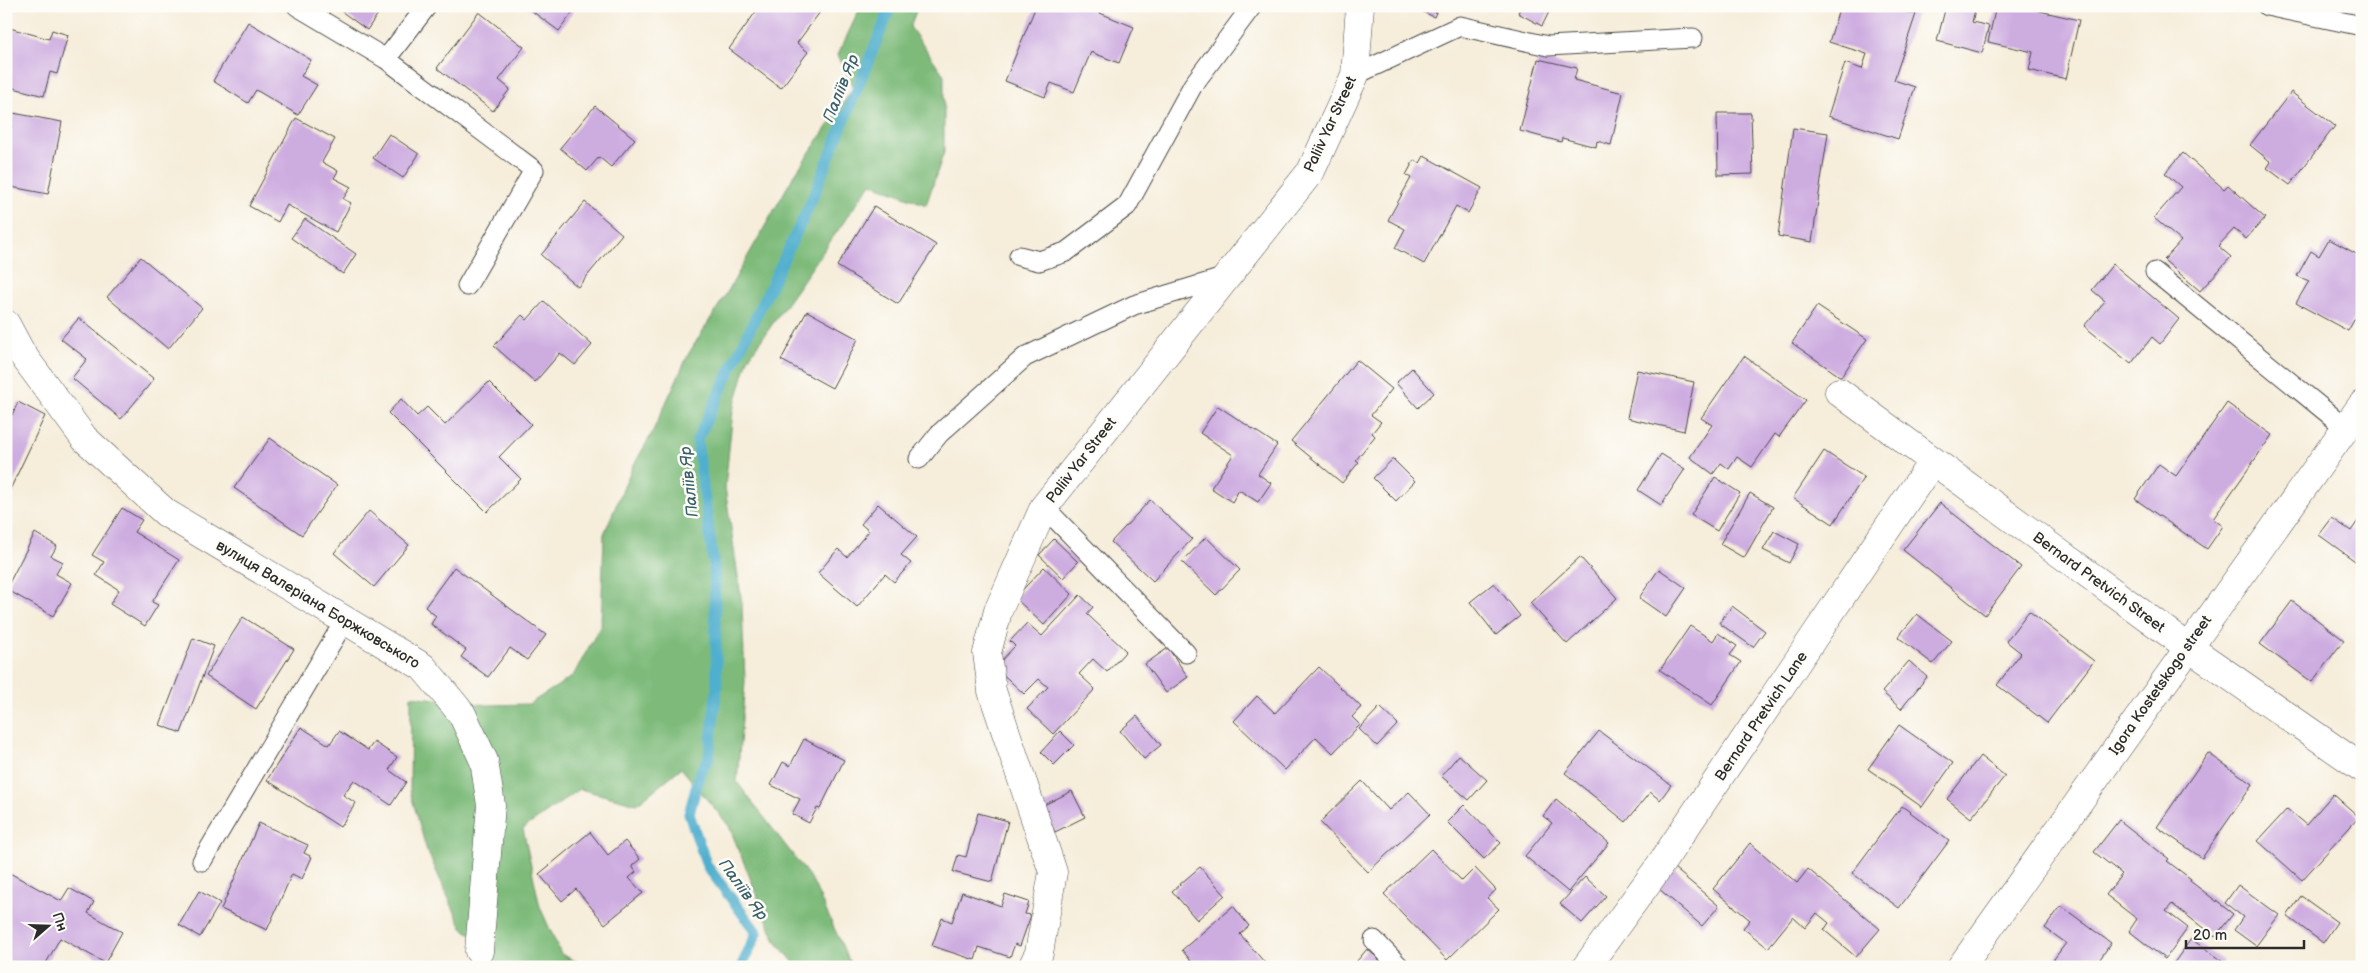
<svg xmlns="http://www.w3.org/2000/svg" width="2368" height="973" font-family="'Balsamiq Sans',sans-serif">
  <rect width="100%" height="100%" fill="#fdfcf7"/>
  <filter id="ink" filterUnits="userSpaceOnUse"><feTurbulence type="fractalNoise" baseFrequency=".02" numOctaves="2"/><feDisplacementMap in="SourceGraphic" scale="10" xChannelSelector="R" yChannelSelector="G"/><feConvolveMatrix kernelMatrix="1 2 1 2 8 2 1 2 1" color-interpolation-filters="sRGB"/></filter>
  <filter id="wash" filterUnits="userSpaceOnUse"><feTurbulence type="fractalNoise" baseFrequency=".0096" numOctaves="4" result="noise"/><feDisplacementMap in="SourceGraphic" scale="20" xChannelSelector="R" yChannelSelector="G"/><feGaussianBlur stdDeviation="1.12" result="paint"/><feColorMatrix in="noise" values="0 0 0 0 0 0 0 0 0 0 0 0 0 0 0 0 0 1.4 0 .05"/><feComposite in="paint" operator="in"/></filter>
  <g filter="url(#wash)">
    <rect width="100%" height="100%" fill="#f6edda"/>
    <!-- forest -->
    <path fill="#7ebb7a" stroke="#547352" d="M861,6H918L910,27L944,75V152L926,205L871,183L748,359L733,410L725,487L742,604L745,681L737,782L812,880L852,967H798L776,942L729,826L681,768L637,804L580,789L523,829L540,907L561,954L588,967H485L496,951L462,928L426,848L410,791L411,696L488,705L529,704L573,676L601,625L604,534L631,470L651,435L689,353L728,291L793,177L854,87L838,55Z"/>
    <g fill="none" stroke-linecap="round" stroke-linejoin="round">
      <!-- stream -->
      <path stroke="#4fafce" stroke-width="11" d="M741,967L757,933L707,866L689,814L700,773L709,758L717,687L714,567L697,440L811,202L891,6"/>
    </g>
    <g id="blocks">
      <!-- building -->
      <path fill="#cdace0" d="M334,6H380L382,8L367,30Z
        M525,6H577L559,31Z
        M760,6H821L823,8L797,43L808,52L781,88L729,49Z
        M1036,6H1083L1134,27L1119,63L1091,52L1074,92L1051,83L1045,97L1005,81Z
        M1411,6H1439L1434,17Z
        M1521,6H1552L1542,26L1518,13Z
        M1840,6H1904L1902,11L1916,14L1894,80L1915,87L1898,139L1828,116L1845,63L1862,69L1867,54L1829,42Z
        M1946,6H1976L1972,22L1989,26L1982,53L1937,41Z
        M1996,6H2018L2079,20L2066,79L2029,70L2033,52L1988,42Z
        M479,12L524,47L499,80L510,89L493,111L437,68Z
        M248,22L311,60L301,76L317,85L298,115L256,90L248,103L213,81Z
        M6,27L49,39L52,30L68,35L57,74L50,72L44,96L6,86Z
        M1538,59L1577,68L1574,80L1623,93L1611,145L1597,141L1596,147L1562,138L1561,142L1520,131Z
        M2291,92L2335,126L2290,185L2267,168L2271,162L2250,145Z
        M595,106L635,139L611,167L599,157L587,171L560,148Z
        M13,113L62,122L48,194L6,186V127L11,128Z
        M1717,113H1751L1753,174L1718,175Z
        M296,118L335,139L322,162L338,171L334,178L351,187L343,199L351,203L336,232L287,205L278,222L249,206Z
        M1793,128L1828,133L1812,242L1778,236Z
        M389,134L419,154L403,178L373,158Z
        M2183,153L2224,189L2228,185L2265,218L2246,239L2234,229L2218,246L2231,257L2200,291L2164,260L2181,241L2154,218L2181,187L2165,173Z
        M1424,156L1482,188L1468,213L1456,206L1424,264L1395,248L1405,229L1388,220L1411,178L1406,175L1414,160L1420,163Z
        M585,202L622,234L578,287L541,255Z
        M874,206L936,245L898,304L837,266Z
        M305,219L356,254L343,274L291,238Z
        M2329,239L2362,257V306L2348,331L2296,303L2309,281L2297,276L2311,251L2319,256Z
        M141,257L202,308L168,349L107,297Z
        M2113,264L2179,319L2160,344L2152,337L2131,364L2084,326L2105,301L2092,290Z
        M544,301L592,345L575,365L560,353L535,382L494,346L522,315L527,320Z
        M1817,306L1867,339L1841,377L1792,343Z
        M807,311L858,339L832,388L781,360Z
        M79,318L154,379L121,419L72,378L87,359L61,339Z
        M1744,356L1806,400L1779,437L1775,434L1752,467L1737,457L1729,469L1721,463L1713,474L1690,457L1712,425L1701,418Z
        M1357,360L1392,389L1371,415L1381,422L1372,433L1375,436L1356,460L1359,462L1342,483L1291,441Z
        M1412,368L1434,393L1418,408L1396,383Z
        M1637,370L1694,382L1684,431L1627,418Z
        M489,382L531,424L499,457L521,479L487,512L388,413L401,399L417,416L427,407L445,425Z
        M18,402L45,416L6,498V413L12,415Z
        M2227,403L2272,435L2213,519L2223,526L2207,549L2135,499L2159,464L2176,476Z
        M1218,406L1277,445L1258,474L1271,483L1258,502L1239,490L1232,502L1211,488L1233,455L1200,433Z
        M270,438L337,485L302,535L234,488Z
        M1824,451L1864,477L1833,524L1793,498Z
        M1661,454L1685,469L1661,505L1638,490Z
        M1393,459L1415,481L1396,501L1373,478Z
        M1715,477L1740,493L1717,531L1691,515Z
        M1750,493L1773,507L1744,558L1720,544Z
        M1150,500L1192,539L1153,581L1111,542Z
        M1940,503L2021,567L1985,615L1903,550Z
        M878,504L917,537L901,555L911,563L894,582L885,574L857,607L818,573L838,549L847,557L869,531L861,524Z
        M122,508L142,520L134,532L179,560L152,602L158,605L145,626L110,604L119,590L96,575L104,562L92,555Z
        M369,511L409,545L374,587L334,553Z
        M2362,515V566L2319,535L2332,518L2351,531Z
        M1774,531L1799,544L1789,563L1763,550Z
        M35,533L57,546L51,556L63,562L56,574L72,583L53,616L6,589Z
        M1206,537L1240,570L1216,595L1182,562Z
        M1054,539L1078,562L1063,578L1039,555Z
        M1580,557L1617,598L1567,644L1530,603Z
        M454,567L546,635L527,660L510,648L488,677L461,657L466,650L431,624L436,616L425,607Z
        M1044,567L1072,594L1044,625L1015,598Z
        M1659,569L1686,588L1666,617L1639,598Z
        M1494,583L1520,616L1496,635L1470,602Z
        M1080,595L1093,607L1087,614L1126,651L1107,672L1093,659L1079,674L1095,689L1053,734L1027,709L1048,687L1039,679L1024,694L995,667L1015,646L1010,641L1027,623L1042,636Z
        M2292,601L2344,640L2312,682L2260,644Z
        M1732,606L1765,631L1753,647L1719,623Z
        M2029,611L2094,661L2047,723L1997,685L2021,653L2006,641Z
        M1917,614L1952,641L1933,664L1898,637Z
        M243,617L294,649L256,709L206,676Z
        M1690,626L1713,641L1718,633L1737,646L1730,655L1741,662L1712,705L1660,670Z
        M193,638L214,646L181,733L160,725Z
        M1168,648L1188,677L1166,693L1145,664Z
        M1909,661L1927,677L1901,709L1882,692Z
        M1319,667L1361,707L1352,717L1360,725L1333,753L1316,737L1285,770L1234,721L1257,696L1275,713Z
        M1380,707L1398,724L1377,746L1359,729Z
        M1137,716L1161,745L1144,759L1120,731Z
        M1899,725L1953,763L1922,807L1868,769Z
        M301,727L329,745L339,731L368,750L374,742L397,757L389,770L406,782L391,805L354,780L343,795L356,803L340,827L267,780Z
        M1060,731L1074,745L1054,765L1041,752Z
        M1599,731L1671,785L1660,800L1650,792L1626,822L1565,773Z
        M804,739L844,760L820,809L817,808L809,823L792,814L800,799L771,785L783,762L790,766Z
        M2208,753L2253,784L2202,858L2157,827Z
        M1459,755L1487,780L1469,800L1441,776Z
        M1980,756L2005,776L1971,818L1947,799Z
        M1362,781L1389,810L1409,792L1430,814L1368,872L1320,822Z
        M1072,791L1085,817L1055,832L1042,806Z
        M2333,794L2359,817L2302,880L2258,841L2287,809L2306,825Z
        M1556,799L1609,843L1568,892L1525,856L1552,823L1543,816Z
        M1464,805L1501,843L1484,859L1447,822Z
        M1902,806L1949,841L1899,908L1852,873Z
        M978,813L1008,821L992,882L953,872L958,855L966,857Z
        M2119,820L2169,859L2167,861L2191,879L2190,881L2233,914L2215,937L2172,904L2166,911L2188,928L2165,959L2129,931L2137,919L2106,895L2122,874L2094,852Z
        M259,823L308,845L304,853L312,857L302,879L292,874L267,930L221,909Z
        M590,832L608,855L625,841L640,859L632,866L636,872L629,878L643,893L605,924L576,889L562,901L539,874Z
        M1750,843L1797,883L1808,869L1880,929L1856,957L1824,930L1829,923L1817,913L1805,928L1793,917L1768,948L1743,928L1750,920L1713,889Z
        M1431,849L1462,881L1475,868L1496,890L1487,898L1499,909L1447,960L1384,894Z
        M1200,867L1225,895L1197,920L1172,891Z
        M1674,868L1719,906L1702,926L1658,888Z
        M6,871L61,901L69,888L94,902L88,913L122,932L105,963L60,938L44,967H21L6,959Z
        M1585,877L1606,896L1582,923L1560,904Z
        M2238,885L2279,915L2256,946L2234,930L2243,917L2225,903Z
        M199,891L220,903L200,937L179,925Z
        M962,892L1001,906L1005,894L1029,902L1025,914L1031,915L1020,946L1015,944L1010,957L979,947L975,960L932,946L942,918L952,922Z
        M2301,896L2337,922L2323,943L2287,916Z
        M1233,906L1249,926L1240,934L1265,963L1261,967H1196L1182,950Z
        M2061,906L2111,943L2100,959L2111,967H2048L2066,943L2045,928Z
        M2191,939L2223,961L2219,967H2171Z
        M1367,949L1388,967H1352Z"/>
    </g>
  </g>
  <g filter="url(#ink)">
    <use href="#blocks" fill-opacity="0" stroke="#494845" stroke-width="1"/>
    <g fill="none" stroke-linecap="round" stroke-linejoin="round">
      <!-- lane casing -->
      <g stroke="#494845" stroke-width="21">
        <path id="lane" d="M297,6L386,59L534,170L467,286
          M2267,6L2362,26
          M386,59L427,6
          M1355,75L1460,26L1548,46L1693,38
          M1019,256L1039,261L1066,252L1127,206L1193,85L1252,6
          M2155,272L2346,428
          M919,459L939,434L1025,357L1134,305L1226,277
          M1044,507L1186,653
          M202,861L345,620
          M1374,940L1400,967"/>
      </g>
      <!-- street casing -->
      <g stroke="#494845" stroke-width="29">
        <path id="street" d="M6,324L22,354L84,438L166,513L423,667L462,714L484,761L491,805L479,951
          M1839,392L2188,647L2362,768
          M1032,967L1039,953L1053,872L992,691L987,653L998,611L1044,507L1311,171L1355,75L1360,6
          M1586,967L1656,871L1932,462
          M1961,967L2362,405"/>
      </g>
      <!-- lane -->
      <use href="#lane" stroke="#fff" stroke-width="19"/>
      <!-- street -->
      <use href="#street" stroke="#fff" stroke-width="28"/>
    </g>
  </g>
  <g text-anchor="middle" stroke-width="5" stroke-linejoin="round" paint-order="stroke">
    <!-- street labels -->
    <g font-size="15" fill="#2b2b2b" stroke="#fdfcf7">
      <text transform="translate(1330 124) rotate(-65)" y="5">Paliiv Yar Street</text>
      <text transform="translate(1081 460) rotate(-52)" y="5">Paliiv Yar Street</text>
      <text transform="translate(2099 582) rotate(36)" y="5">Bernard Pretvich Street</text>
      <text transform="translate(318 604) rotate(31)" y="5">вулиця Валеріана Боржковського</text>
      <text transform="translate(2160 685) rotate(-55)" y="5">Igora Kostetskogo street</text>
      <text transform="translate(1761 716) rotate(-56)" y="5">Bernard Pretvich Lane</text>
    </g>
    <!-- water labels -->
    <g font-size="16" font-style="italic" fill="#39606c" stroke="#fdfcf7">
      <text transform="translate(840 88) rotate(-68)" y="6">Паліїв Яр</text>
      <text transform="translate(688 482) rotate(-96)" y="6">Паліїв Яр</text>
      <text transform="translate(744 889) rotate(54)" y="6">Паліїв Яр</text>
    </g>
  </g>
  <!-- margin -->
  <rect width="2368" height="973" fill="none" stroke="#fdfcf7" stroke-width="25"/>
  <!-- north arrow -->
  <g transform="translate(48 926) rotate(70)" stroke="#fdfcf7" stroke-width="4" paint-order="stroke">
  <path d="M0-4L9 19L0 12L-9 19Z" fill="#2b2b2b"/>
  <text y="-8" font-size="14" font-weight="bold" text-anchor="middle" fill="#2b2b2b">Пн</text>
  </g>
  <!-- scale -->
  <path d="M2186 940v8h118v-8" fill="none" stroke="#2b2b2b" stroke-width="2.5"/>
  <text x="2193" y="940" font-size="15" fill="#2b2b2b" stroke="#fdfcf7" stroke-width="4" paint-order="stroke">20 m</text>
</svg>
